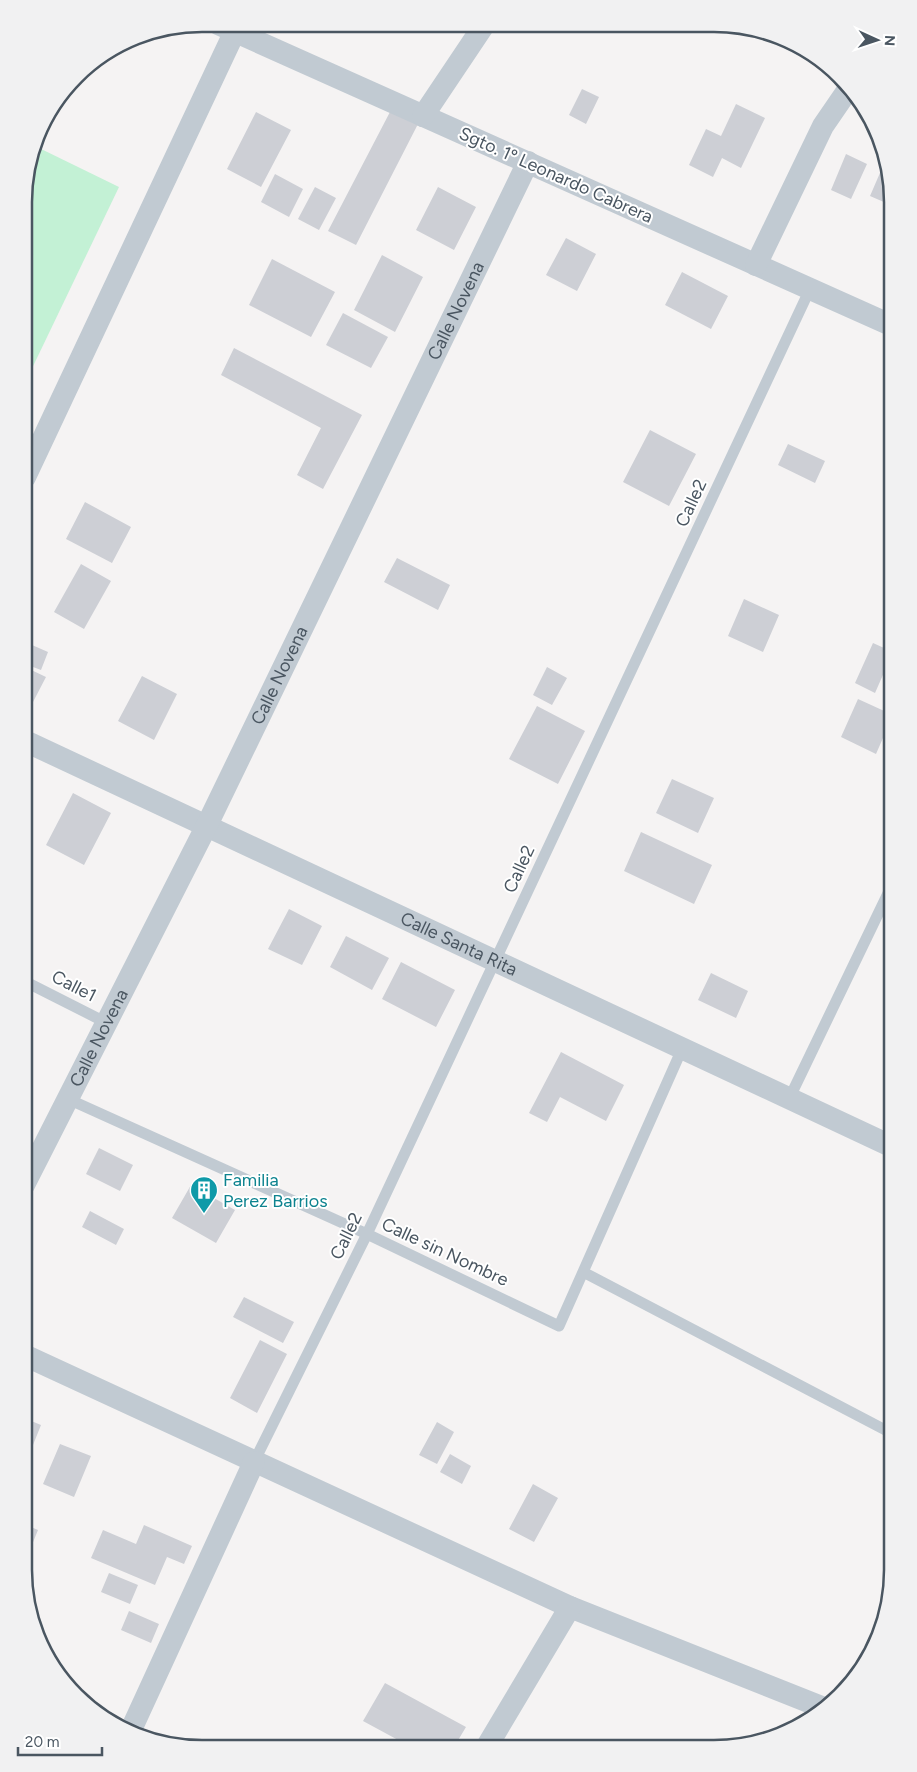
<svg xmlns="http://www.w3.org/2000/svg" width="917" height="1772" font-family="Figtree,sans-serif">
  <rect width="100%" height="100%" fill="#f5f3f3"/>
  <!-- green -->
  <path fill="#c3f1d5" d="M35,146L119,187L25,383V180Z"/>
  <!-- building -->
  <path fill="#cdcfd5" d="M582,89L599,97L586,124L569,115Z
    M736,104L765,118L741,168L722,158L713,177L689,165L706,129L721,136Z
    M391,110L418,124L356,245L328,231Z
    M256,112L291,130L261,187L227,169Z
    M846,154L867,164L851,199L831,190Z
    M886,159L893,203V206L870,196Z
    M275,174L303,189L289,217L261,202Z
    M315,187L336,198L319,230L298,219Z
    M438,187L476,207L454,250L416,230Z
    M566,238L596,254L577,291L546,275Z
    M382,255L423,277L395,332L354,310Z
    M272,259L335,292L311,337L249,305Z
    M682,272L728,296L711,329L665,305Z
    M343,313L388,337L371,368L326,345Z
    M234,348L362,415L323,489L297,475L321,428L221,375Z
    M650,430L696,454L669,506L623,482Z
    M788,444L825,461L815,483L778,465Z
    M85,502L131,527L112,563L66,539Z
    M397,558L450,585L438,610L384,582Z
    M81,564L111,581L84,629L54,612Z
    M744,599L779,615L763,652L728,636Z
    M873,643L893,652L875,693L855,683Z
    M32,645L48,652L41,670L25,664Z
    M25,667L46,677L33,702L25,698Z
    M547,667L567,678L552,705L533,695Z
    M142,676L177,694L154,740L118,721Z
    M858,699L893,715L876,754L841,737Z
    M537,706L585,731L558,784L509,759Z
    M672,779L714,798L698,833L656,813Z
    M73,793L111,813L84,865L46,845Z
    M641,832L712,865L694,904L624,871Z
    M289,909L322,926L302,965L268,949Z
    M346,936L389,958L372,990L330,967Z
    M401,962L455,990L436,1027L382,999Z
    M711,973L748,991L736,1018L698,1000Z
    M561,1052L624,1085L606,1121L560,1097L547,1122L529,1113Z
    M99,1148L133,1165L120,1191L86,1174Z
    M191,1185L235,1210L216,1243L172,1218Z
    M90,1211L124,1229L116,1245L82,1227Z
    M244,1297L294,1322L283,1343L233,1317Z
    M260,1340L287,1354L257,1413L230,1398Z
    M24,1418L41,1425L29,1455L24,1453Z
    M437,1422L454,1432L437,1464L419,1455Z
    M60,1444L91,1456L74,1497L43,1484Z
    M450,1454L471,1466L462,1484L440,1472Z
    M533,1484L558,1498L534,1542L509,1529Z
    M24,1524L38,1530L29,1552L24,1550Z
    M144,1525L192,1546L184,1564L167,1557L155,1585L91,1558L103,1530L136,1544Z
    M109,1573L138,1585L130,1604L101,1592Z
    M129,1611L159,1624L151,1643L121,1630Z
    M385,1683L466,1727L454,1747H411L363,1721Z"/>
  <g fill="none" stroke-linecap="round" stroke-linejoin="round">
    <!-- lane -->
    <path stroke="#c1cad2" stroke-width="11" d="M24,981L107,1023
      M68,1099L367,1234L559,1326L682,1049
      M789,1099L893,883
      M583,1272L893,1434
      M254,1462L367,1234L810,289"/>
    <!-- street -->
    <g stroke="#c1cad2" stroke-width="22">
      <path d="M218,24L893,326"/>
      <path d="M423,116L484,25"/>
      <path d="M756,265L823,126L847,91"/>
      <path d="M25,477L235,31"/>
      <path id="s1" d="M25,741L893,1147"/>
      <path id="s2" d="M24,1185L207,825L528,162"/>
      <path d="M24,1355L570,1607L824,1708"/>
      <path d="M130,1732L254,1462"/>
      <path d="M486,1748L570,1607"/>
    </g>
  </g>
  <!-- icons -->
  <defs>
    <g id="building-pin" transform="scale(1.4375)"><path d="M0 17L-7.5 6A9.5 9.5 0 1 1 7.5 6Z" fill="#0f9aa8" stroke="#fff"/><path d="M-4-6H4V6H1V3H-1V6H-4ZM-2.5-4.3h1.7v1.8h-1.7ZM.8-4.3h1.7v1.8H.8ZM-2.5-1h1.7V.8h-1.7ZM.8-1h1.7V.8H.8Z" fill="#fff"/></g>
  </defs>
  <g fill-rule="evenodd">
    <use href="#building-pin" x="204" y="1190"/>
  </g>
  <g text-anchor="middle" stroke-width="4" stroke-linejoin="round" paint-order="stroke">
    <!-- street labels -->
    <g font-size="18" fill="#4a5661" stroke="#fff">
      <text transform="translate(556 175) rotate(24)" y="6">Sgto. 1º Leonardo Cabrera</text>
      <text dy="6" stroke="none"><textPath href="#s2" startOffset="975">Calle Novena</textPath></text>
      <text transform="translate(691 503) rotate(-65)" y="6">Calle2</text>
      <text dy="6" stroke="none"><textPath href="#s2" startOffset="570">Calle Novena</textPath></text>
      <text transform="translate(519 869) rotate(-65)" y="6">Calle2</text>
      <text dy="6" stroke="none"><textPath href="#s1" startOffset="479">Calle Santa Rita</textPath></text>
      <text transform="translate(74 986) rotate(27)" y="6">Calle1</text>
      <text dy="6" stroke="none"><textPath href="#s2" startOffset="165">Calle Novena</textPath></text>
      <text transform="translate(346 1236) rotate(-64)" y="6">Calle2</text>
      <text transform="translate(445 1252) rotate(25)" y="6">Calle sin Nombre</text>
    </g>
    <!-- culture labels -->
    <g font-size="18" fill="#0d838f" stroke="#fff" text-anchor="start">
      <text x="223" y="1186">Familia<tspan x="223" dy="21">Perez Barrios</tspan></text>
    </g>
  </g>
  <!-- crop -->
  <path d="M0 0H917V1772H0ZM202 32H714A170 170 0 0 1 884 202V1570A170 170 0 0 1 714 1740H202A170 170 0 0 1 32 1570V202A170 170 0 0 1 202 32Z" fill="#f1f1f2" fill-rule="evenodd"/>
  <path fill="none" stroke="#4a5661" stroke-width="2.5" d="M202 32H714A170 170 0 0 1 884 202V1570A170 170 0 0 1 714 1740H202A170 170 0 0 1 32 1570V202A170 170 0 0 1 202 32Z"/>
  <!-- north arrow -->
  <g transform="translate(877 40) rotate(93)" stroke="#ffffff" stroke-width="4" paint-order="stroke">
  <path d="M0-4L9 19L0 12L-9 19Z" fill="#4a5661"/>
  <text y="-8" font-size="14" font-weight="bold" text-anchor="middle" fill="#4a5661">N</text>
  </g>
  <!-- scale -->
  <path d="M18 1747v8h84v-8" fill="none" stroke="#4a5661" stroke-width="2.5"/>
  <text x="25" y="1747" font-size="15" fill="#4a5661" stroke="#ffffff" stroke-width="4" paint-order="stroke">20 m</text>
</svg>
